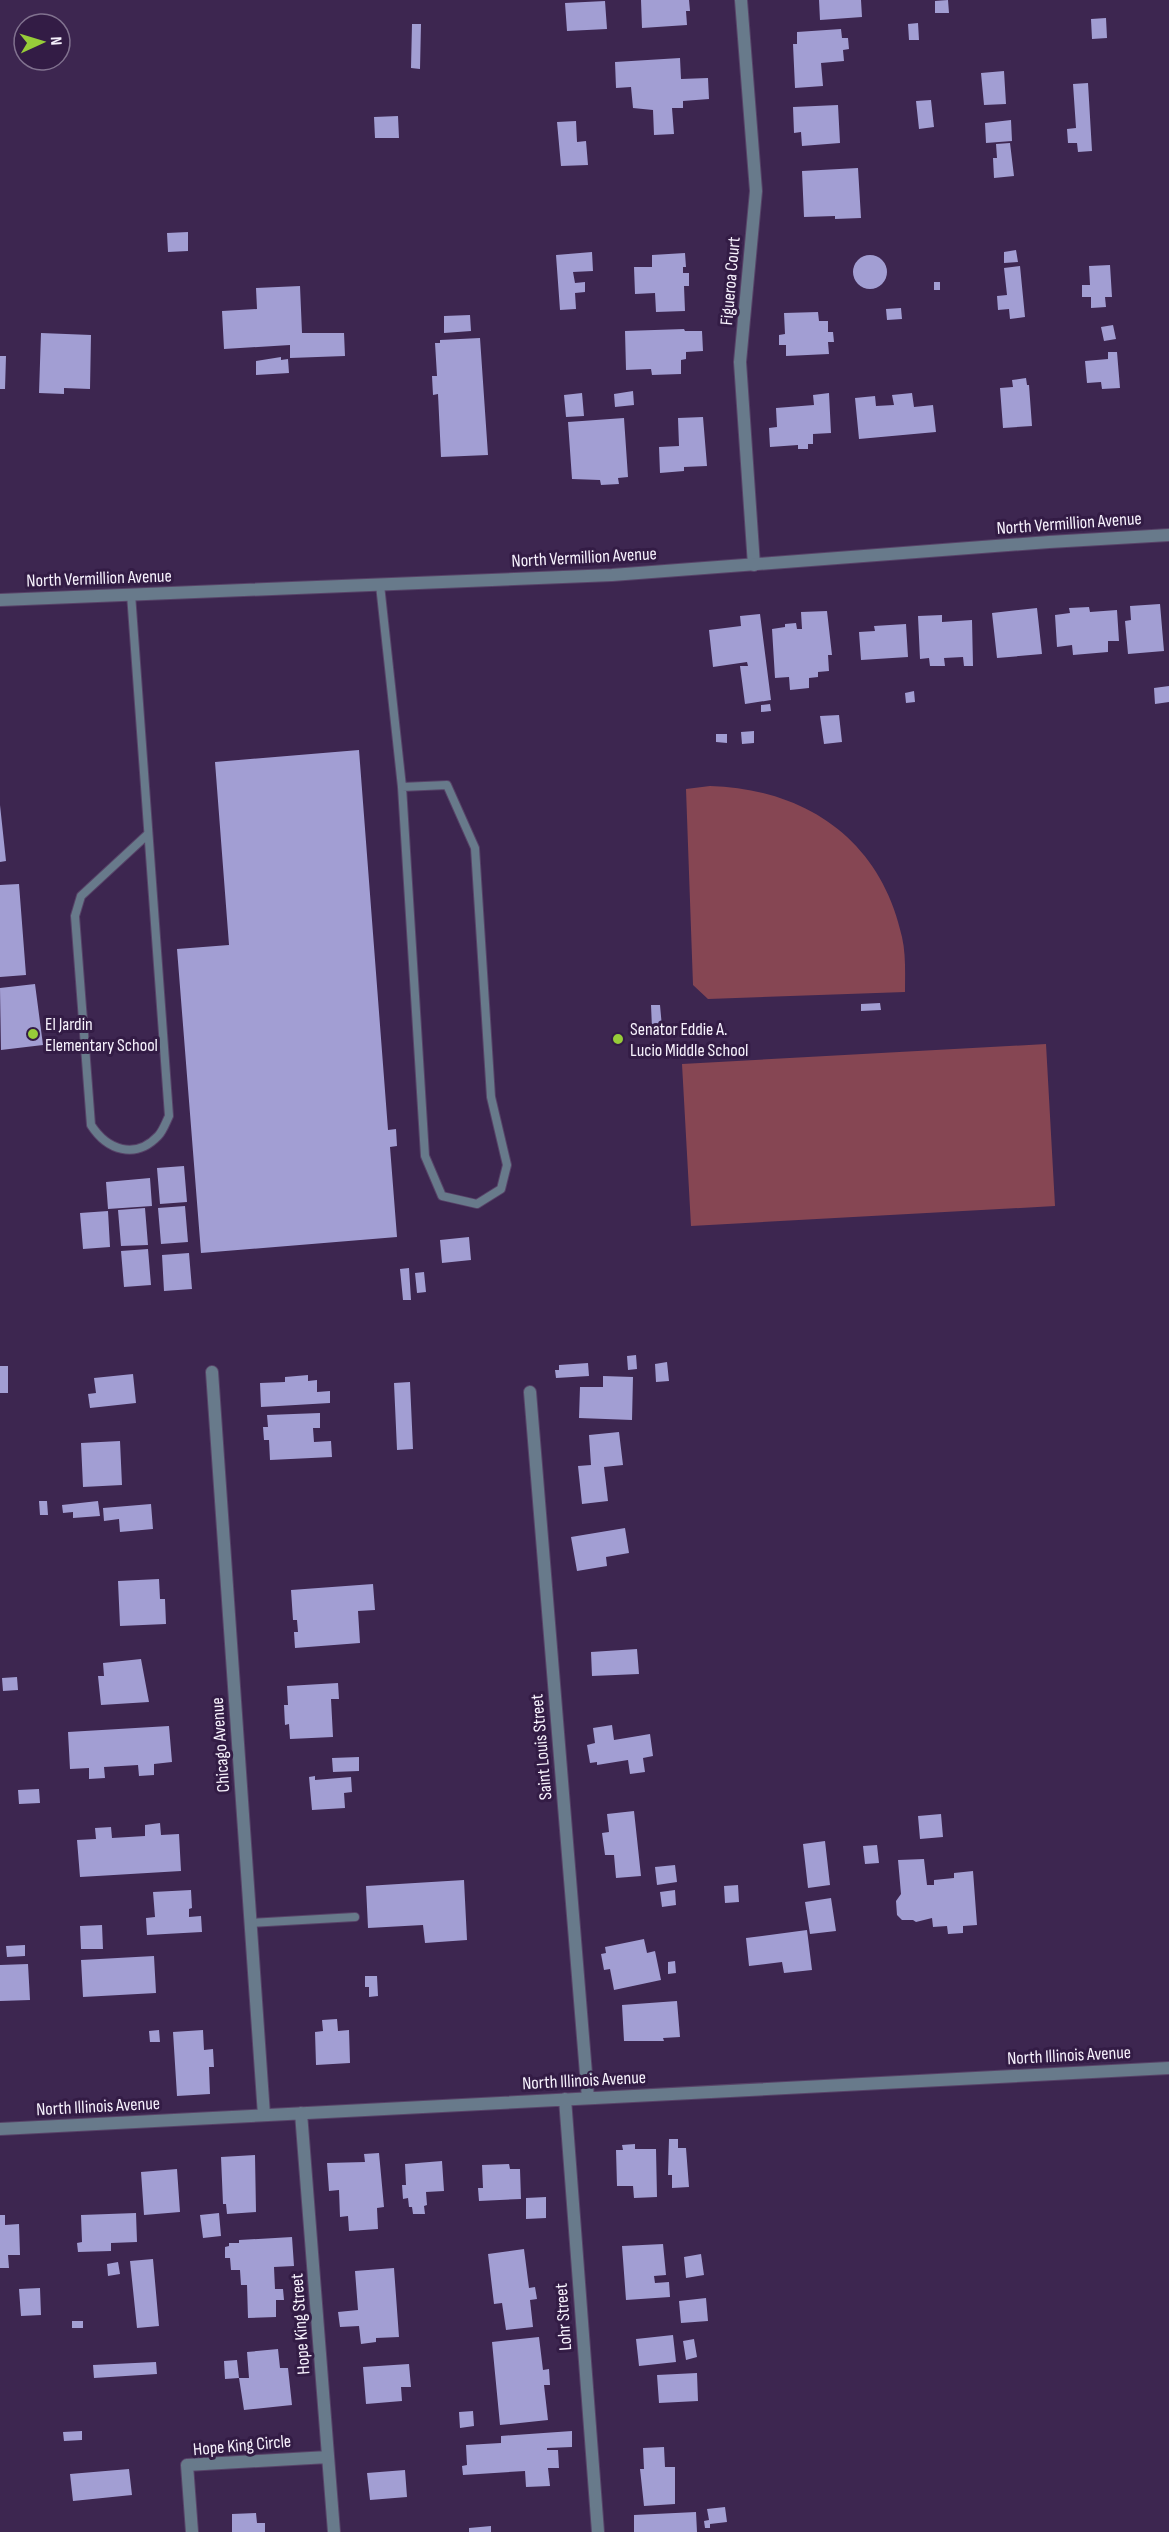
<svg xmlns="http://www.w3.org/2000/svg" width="1169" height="2532" font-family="'Sofia Sans Condensed',sans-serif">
  <rect width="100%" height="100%" fill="#3d2650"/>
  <!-- park -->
  <path fill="#864653" d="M710,786C806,789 881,840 902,937C906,955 905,974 905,992L708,999L693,985L686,789Z
    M1046,1044L1055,1206L691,1226L682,1064Z"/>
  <!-- building -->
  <path fill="#a29ed3" d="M641,0H689L690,11H686L687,25L642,28Z
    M819,0H861L862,17L820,20Z
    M948,0L949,13H935V1Z
    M605,1L607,29L567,31L565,3Z
    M1106,18L1107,38L1092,39L1091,19Z
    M918,23L919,40H909L908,24Z
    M412,24H421L420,69L411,68Z
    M841,29L842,38H848L849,49L843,50L844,61L821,63L823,86L795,88L793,44H797V32Z
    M680,58L681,79L708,78L709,99L683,101V108H672L674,134L654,135L653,110L633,108L631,87L616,88L615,62Z
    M1004,71L1006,104L984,105L981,73Z
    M1088,83L1092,151L1078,152L1077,143H1068L1067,129L1076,128L1073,84Z
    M931,100L934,127L919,129L916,101Z
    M838,105L840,143L802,146L801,132L794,133L793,107Z
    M398,116L399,138H375L374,117Z
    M1011,120L1012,141L986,143L985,123Z
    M576,121L577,142L586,141L588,165L561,166L557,122Z
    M1010,143L1014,176L994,178L993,158H997L996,144Z
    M858,168L861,218L835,219V216L804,217L802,171Z
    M188,232V251L168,252L167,233Z
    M1016,250L1018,262L1004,263V252Z
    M592,252L593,271L573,272L575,283L585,282V292L575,293L576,309L560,310L556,255Z
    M685,253L686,267H683V273H689V286H684L685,311L656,312L655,293L635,294L634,267H652V255Z
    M853 272a17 17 0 1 1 34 0a17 17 0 1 1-34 0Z
    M1110,265L1112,297H1105L1106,307L1091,308V297H1082V285H1090L1089,266Z
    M1020,266L1025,317L1010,319L1009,309L998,310L997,296L1007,295L1004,268Z
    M934,282H940V290H934Z
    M300,286L302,333H344L345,356L290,358V345L224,349L222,311L257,309L256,288Z
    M901,308L902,319L887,320L886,309Z
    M818,312L819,321H828V332H833L834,342H828L829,354L786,356V345H779V335L785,334L784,313Z
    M470,315L471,331L444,333V316Z
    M1113,325L1116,339L1104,341L1101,327Z
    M684,329L685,331H702L703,351L686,352V359L681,360V374L652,375L651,369L626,370L625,331Z
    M41,333L91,335L90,389L64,388V394L39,393Z
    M480,338L488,455L441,457L438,394L433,395L432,376H437L435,343H440V340Z
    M1108,352H1117L1120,388L1102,389L1101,382L1087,383L1085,361L1108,359Z
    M0,356H6L5,389H0Z
    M281,357V360L288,359L289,373L256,375V361Z
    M1026,378L1027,385H1029L1032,426L1003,428L1000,388L1013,387L1012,380Z
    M633,391L634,405L615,407L614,394Z
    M582,393L584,416L566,417L564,395Z
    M829,393L831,433L813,434V444H808V449H798V445L770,447L769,428L777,427L776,408L814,405L813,395Z
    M912,393L914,407L933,405L936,432L859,439L855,398L875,396L876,406L894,405L892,395Z
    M703,417L707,466L684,467V471L660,473L659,447L679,446L678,418Z
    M624,418L628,477L618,478L619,484L601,485L600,480L572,479L568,422Z
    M1160,604L1164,651L1128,654L1125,621L1131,620L1130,606Z
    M1089,607L1090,612L1117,610L1119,641H1108V652L1073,655L1072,645L1057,647L1055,615L1070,613L1069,608Z
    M1037,608L1042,654L997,658L992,613Z
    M827,611L832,655H828L829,671L818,672V677L809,678V688L790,690L789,677L775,678L772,629L785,627V624L796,623L797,629H802L801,612Z
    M760,614L771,700L745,704L740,666H748L747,662L713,667L709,630L741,626L740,616Z
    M942,615V622L972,620L973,666H964L963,657L944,658L945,666H930L929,658L920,659L918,616Z
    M906,624L908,657L861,660L859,632L875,631L874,626Z
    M1169,686V702L1155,704L1154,688Z
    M914,691L915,702L906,703L905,693Z
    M770,704L771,711L761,712V705Z
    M839,715L842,742L824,744L820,716Z
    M754,731V743L742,744L741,732Z
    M716,734H727V743L716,742Z
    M359,750L388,1130L396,1129L397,1146L390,1147L397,1237L201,1253L177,949L229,945L215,762Z
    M0,805L6,861L0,862Z
    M19,884L26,975L0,977V885Z
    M35,984L43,1045L1,1050L0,988Z
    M880,1003L881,1010L861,1011V1004Z
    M651,1005H660L662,1027L652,1028Z
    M184,1166L187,1202L160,1204L157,1168Z
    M150,1178L152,1206L108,1209L106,1182Z
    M185,1206L188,1242L161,1244L158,1208Z
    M145,1208L148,1245L121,1246L118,1210Z
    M108,1211L110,1247L83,1249L80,1213Z
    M469,1237L471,1260L442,1263L440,1240Z
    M148,1249L151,1285L124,1287L121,1251Z
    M189,1253L192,1289L164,1291L162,1255Z
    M409,1268L411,1300H403L400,1269Z
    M424,1272L426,1292L417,1293L415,1273Z
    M636,1355L637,1369L628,1370L627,1356Z
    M667,1362L669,1381L656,1382L655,1364Z
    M588,1363L589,1376L556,1378L555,1370H559V1365Z
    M0,1366H8V1393H0Z
    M133,1374L136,1403L90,1408L88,1394L96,1393L94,1378Z
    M308,1375V1381L317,1380V1392L330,1391V1403L261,1407L260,1383L285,1382V1377Z
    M603,1376L633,1377L632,1420L579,1418L580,1387H603Z
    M410,1382L413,1449L397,1450L394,1383Z
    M320,1413V1428H313L314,1442L331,1441L332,1457L270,1460L269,1440H264L263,1427H268L267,1415Z
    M619,1432L623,1465L604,1467L608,1501L582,1504L578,1466L591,1465L589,1435Z
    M120,1441L122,1485L83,1487L81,1443Z
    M39,1501H47L48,1515H40Z
    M98,1501L100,1516L73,1518V1512L63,1513L62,1505Z
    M151,1504L153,1529L120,1532L119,1519L104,1521L103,1508Z
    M625,1528L629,1553L606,1557L607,1566L577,1571L571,1537Z
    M159,1579L160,1599H165L166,1624L120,1626L118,1581Z
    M373,1584L375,1610L358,1611L360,1643L295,1648L294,1632H298L297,1620H293L291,1590Z
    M637,1649L639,1674L592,1676L591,1652Z
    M141,1659L149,1702L101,1705L98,1676H104L103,1663Z
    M17,1677L18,1690L3,1691L2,1678Z
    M338,1683L339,1699H331L333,1737L290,1739L289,1724L285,1725L284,1705H288L287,1686Z
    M612,1725L614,1740L650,1734L653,1756L643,1758L645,1772L630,1774L628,1760L597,1765V1762L590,1763L587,1745L595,1743L593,1728Z
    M169,1726L172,1762L154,1764V1775L139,1776L138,1765L104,1767L105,1778L89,1779V1768L70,1769L68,1732Z
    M359,1757V1771L333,1772L332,1758Z
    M315,1776V1780L351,1777L352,1792L344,1793L345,1808L312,1810L309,1777Z
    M39,1789L40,1803L19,1804L18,1790Z
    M634,1811L641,1876L616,1878L614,1855H605L602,1833L609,1832L607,1814Z
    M941,1814L943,1837L920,1839L918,1816Z
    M160,1823L161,1835L179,1834L181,1871L80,1877L77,1840L96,1839L95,1828L111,1827L112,1838L145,1836V1825Z
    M825,1841L830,1885L808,1888L803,1844Z
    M877,1845L879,1863L865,1864L863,1846Z
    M924,1859L927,1885H934V1880L954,1878V1873L973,1871L977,1925L963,1926V1933L948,1934L947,1926L933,1927L932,1918L916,1922L913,1920H902L897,1915L896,1901L901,1894L898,1860Z
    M675,1865L677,1882L657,1885L655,1867Z
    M464,1880L467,1940L425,1943L423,1925L368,1928L366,1886Z
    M738,1885L739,1902L725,1903L724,1886Z
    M191,1890L192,1908L189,1909V1917L201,1916L202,1932L147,1935L146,1918L155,1917L153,1892Z
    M675,1890L676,1905L662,1907L660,1892Z
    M831,1898L836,1931L810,1934L805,1902Z
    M102,1925L103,1949H81L80,1926Z
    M807,1930L812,1970L784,1973L782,1962L749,1966L746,1938Z
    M644,1939L647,1953L655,1951L661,1980L614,1990L610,1969L604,1970L601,1954L606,1953L605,1947Z
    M25,1945V1956L7,1957L6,1946Z
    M154,1956L156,1993L83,1997L81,1960Z
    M675,1961L676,1973L668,1974V1962Z
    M28,1964L30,2000L0,2001V1965Z
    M365,1976H377L378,1996L369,1997V1987H365Z
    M677,2001L680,2037L663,2038L664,2041H624L622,2005Z
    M337,2019L338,2031L349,2030L350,2063L316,2065L315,2032L323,2031L322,2020Z
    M159,2030L160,2042H150L149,2031Z
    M203,2030L204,2050L213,2049L214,2067H209L210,2094L177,2096L173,2032Z
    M669,2139H678V2148H686L689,2187L672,2188V2175H668Z
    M635,2144V2149H656L657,2197L634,2198L633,2186H617L616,2150H623L622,2145Z
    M379,2153L384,2207L377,2208L378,2229L349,2231L348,2216L340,2217L339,2190L329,2191L327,2163L365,2162L364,2154Z
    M255,2155L256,2212L227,2214L226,2204H223L221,2157Z
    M442,2161L444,2191L426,2192L427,2205L424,2206L425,2214H413L412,2207H409L408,2198L403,2199L402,2185H406L405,2164Z
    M509,2164L510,2169H520L521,2199L479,2201L478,2188H483L482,2165Z
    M177,2169L180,2212L144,2215L141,2172Z
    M546,2197V2218L526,2219V2198Z
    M136,2213L137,2242L111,2243V2251L78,2252L77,2243L82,2242L81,2215Z
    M219,2213L221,2236L203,2238L200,2215Z
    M0,2215H5V2225L19,2224L20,2255H8L9,2268H0Z
    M292,2237L294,2266L274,2267L275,2289H283L284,2300H276V2317L248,2318L247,2285H241L240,2270H231L230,2258H225V2247L229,2246V2243H239V2240Z
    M663,2244L666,2275L654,2276L655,2283L669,2282L670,2297L626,2300L622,2246Z
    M524,2249L529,2288L535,2287L537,2299L530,2300L533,2327L506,2330L502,2303L494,2304L488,2254Z
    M701,2254L704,2275L686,2278L684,2257Z
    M153,2259L159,2326L137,2328L130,2261Z
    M118,2262L120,2274L108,2276L107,2264Z
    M394,2268L399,2337L376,2338V2342L361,2344L359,2326L340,2327L338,2312L358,2310L355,2271Z
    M40,2288L41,2315L21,2316L19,2289Z
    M706,2298L708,2321L681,2323L679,2301Z
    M72,2321H83V2328H72Z
    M673,2335L676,2362L639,2366L636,2339Z
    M539,2337L543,2370L549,2369L550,2385H544L548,2420L500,2425L492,2342Z
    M694,2339L697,2357L686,2360L683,2341Z
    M278,2349L280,2368H288L292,2405L244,2410L239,2378H249L247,2352Z
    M237,2360L239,2378L225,2379L224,2361Z
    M156,2362L157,2374L94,2378L93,2365Z
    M409,2364L411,2387H401L402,2401L366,2404L363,2367Z
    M697,2373L698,2401L659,2403L657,2375Z
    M473,2411L474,2426L460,2428L459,2412Z
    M82,2431V2440L64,2441L63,2432Z
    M572,2431V2447L547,2448V2450H558L559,2468H548L550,2486L526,2487L525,2471L463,2475L462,2466L467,2465L466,2445L501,2443V2436Z
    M664,2447L665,2467H675V2504L644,2506L640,2469H644L643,2448Z
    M129,2469L132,2495L73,2501L70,2474Z
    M405,2470L407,2497L370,2500L367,2473Z
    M725,2507L727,2522L710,2524V2528H705L704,2521L709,2520L707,2509Z
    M696,2512L697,2532H634V2515Z
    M256,2513L257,2523H265V2532H232V2514Z
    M491,2526V2532H469V2528Z"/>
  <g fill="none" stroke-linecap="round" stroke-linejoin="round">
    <!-- service casing -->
    <g stroke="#574368" stroke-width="10">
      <path id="service" d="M380,585L402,787L447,785L475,848L491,1097L507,1165L501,1189L477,1204L442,1196L425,1156L402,787
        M131,594L169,1116C166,1122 163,1131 158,1136C135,1160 107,1150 91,1125L75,916L81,896L148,834
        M251,1923L355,1917"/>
    </g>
    <!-- minor casing -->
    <g stroke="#574368" stroke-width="14">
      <path id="minor" d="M741,0L756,191L740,362L754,565
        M212,1372L264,2115
        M530,1392L588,2098
        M565,2099L598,2532
        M301,2113L334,2532
        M0,2129L1169,2068
        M192,2532L187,2465L328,2457"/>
    </g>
    <!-- tertiary casing -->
    <g stroke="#574368" stroke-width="14">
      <path id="tertiary" d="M0,600L612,575L1049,542L1169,535"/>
    </g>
    <!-- service -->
    <use href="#service" stroke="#687a8b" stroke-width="8"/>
    <!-- minor -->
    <use href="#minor" stroke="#687a8b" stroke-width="12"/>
    <!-- tertiary -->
    <use href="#tertiary" stroke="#687a8b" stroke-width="12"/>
  </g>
  <!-- markers -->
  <g fill="#97cc39" stroke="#331c45" stroke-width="2">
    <circle cx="33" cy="1034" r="6"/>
    <circle cx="618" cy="1039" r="6"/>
  </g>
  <g text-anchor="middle" stroke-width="6" stroke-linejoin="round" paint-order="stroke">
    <!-- street labels -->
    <g font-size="18" fill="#f7f2fd" stroke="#331c45">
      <text transform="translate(730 281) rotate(-85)" y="6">Figueroa Court</text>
      <text transform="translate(1069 523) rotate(-4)" y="6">North Vermillion Avenue</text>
      <text transform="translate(584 557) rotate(-3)" y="6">North Vermillion Avenue</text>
      <text transform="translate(99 578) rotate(-2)" y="6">North Vermillion Avenue</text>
      <text transform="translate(220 1745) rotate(-94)" y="6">Chicago Avenue</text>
      <text transform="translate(541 1747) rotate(-95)" y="6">Saint Louis Street</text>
      <text transform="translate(1069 2055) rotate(-3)" y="6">North Illinois Avenue</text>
      <text transform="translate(584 2080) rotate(-3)" y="6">North Illinois Avenue</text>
      <text transform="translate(98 2106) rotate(-3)" y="6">North Illinois Avenue</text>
      <text transform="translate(563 2317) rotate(-94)" y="6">Lohr Street</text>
      <text transform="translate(300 2324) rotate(-94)" y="6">Hope King Street</text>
      <text transform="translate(242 2445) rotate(-5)" y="6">Hope King Circle</text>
    </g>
    <!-- poi labels -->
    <g font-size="18" fill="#f7f2fd" stroke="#331c45" text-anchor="start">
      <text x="45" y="1030">El Jardin<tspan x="45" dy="21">Elementary School</tspan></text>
      <text x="630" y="1035">Senator Eddie A.<tspan x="630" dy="21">Lucio Middle School</tspan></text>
    </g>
  </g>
  <!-- north arrow -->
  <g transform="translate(42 42) rotate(86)"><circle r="28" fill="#331c45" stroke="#81728f" stroke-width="1.5"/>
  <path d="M0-4.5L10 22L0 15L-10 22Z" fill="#97cc39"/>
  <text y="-9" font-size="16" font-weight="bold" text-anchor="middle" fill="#f7f2fd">N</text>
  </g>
</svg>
